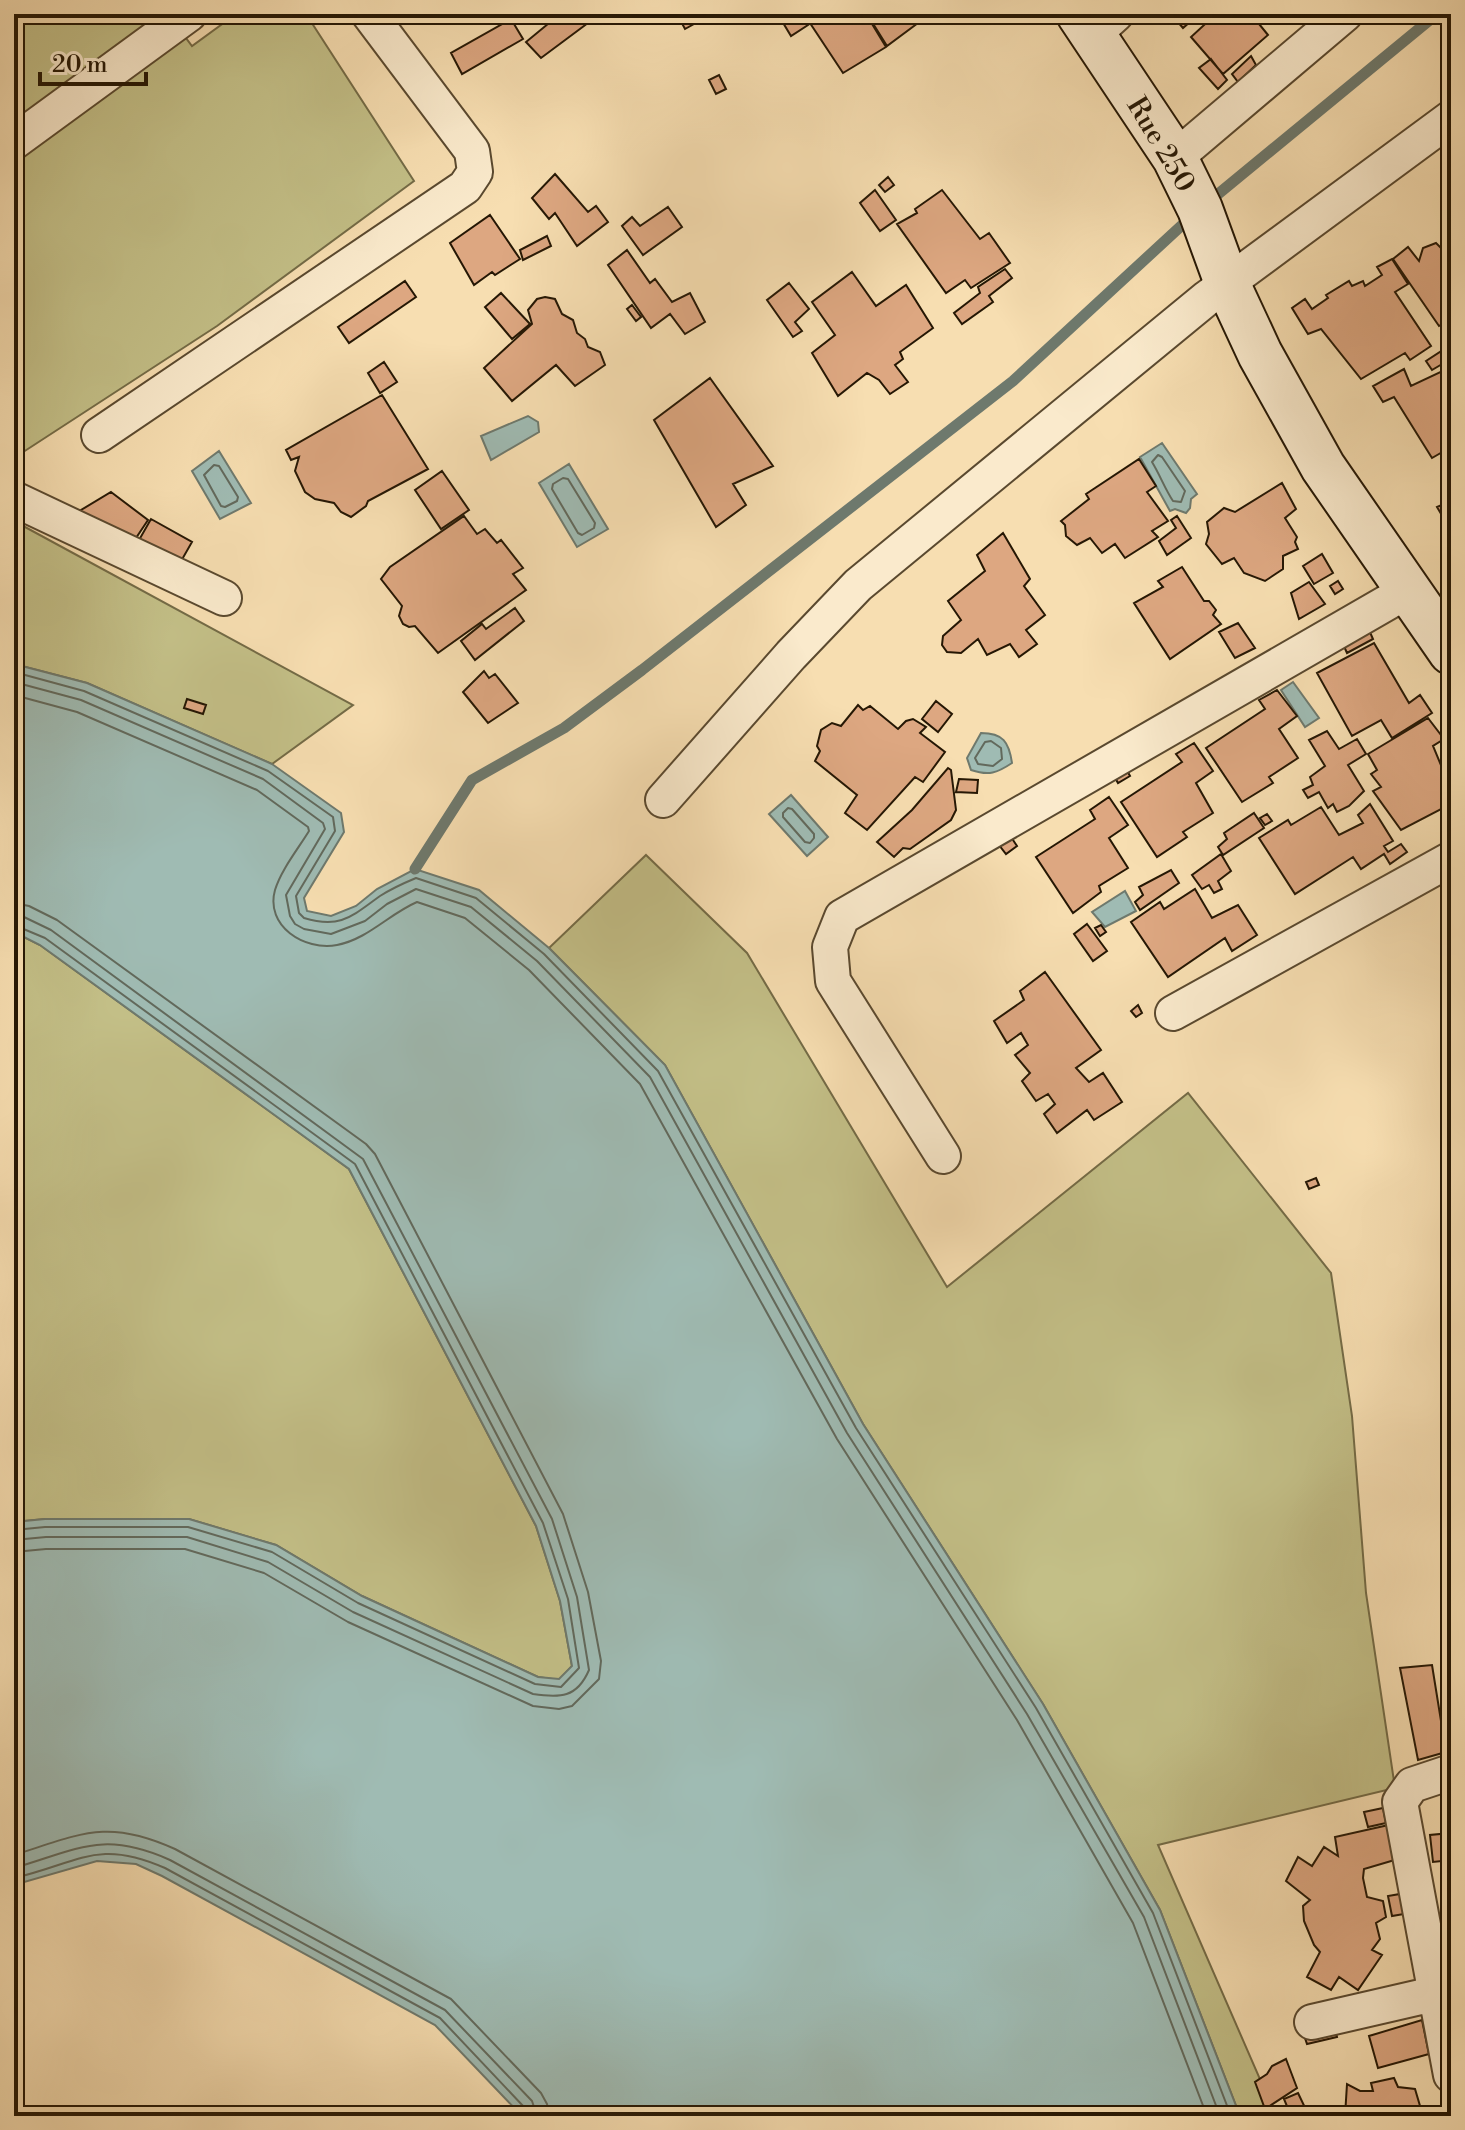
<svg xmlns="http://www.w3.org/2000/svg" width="1465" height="2130" font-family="'Libre Bodoni',serif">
  <rect width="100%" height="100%" fill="#f7deb1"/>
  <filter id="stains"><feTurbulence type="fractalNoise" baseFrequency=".0025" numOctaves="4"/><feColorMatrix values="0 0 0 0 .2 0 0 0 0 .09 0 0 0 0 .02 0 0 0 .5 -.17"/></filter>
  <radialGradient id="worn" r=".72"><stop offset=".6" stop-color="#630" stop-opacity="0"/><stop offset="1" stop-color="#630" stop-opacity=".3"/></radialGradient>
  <!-- green -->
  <path fill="#c3bf87" stroke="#746b46" stroke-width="2" d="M14,14H168L192,46L236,14H306L414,181L217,326L14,458Z
    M14,521L353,705L272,764L87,683L14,664Z
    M646,855L747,953L947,1287L1188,1093L1331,1273L1352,1416L1366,1593L1395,1788L1158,1845L1276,2116H1240L1160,1910L1043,1704L863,1424L665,1065L549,948Z
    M14,932L40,945L349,1169L536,1526L560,1601L572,1666L559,1680L538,1677L362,1596L276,1545L189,1519H45L14,1522Z"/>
  <!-- water -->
  <path fill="#9fbbb3" stroke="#6e796d" stroke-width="2" d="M528,416L538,422L539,432L491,460L481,436Z
    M1162,443L1197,494L1191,499L1190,508L1186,513L1175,509L1170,511L1140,457Z
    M219,451L251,503L220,519L192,471Z
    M569,464L608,529L577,547L539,483Z
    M14,664L87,683L272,764L341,813L344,832L304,898L307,911L331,916L356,906L377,889L415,869L479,890L549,948L665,1065L863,1424L1043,1704L1160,1910L1240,2116H522L435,2025L162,1876L136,1864L97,1861L14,1885V1522L45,1519H189L276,1545L362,1596L538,1677L559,1679L572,1666L560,1601L536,1526L349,1169L40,945L14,932Z
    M1293,682L1319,718L1305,727L1281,690Z
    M981,733C1003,733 1009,742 1012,763C997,773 989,776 971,770L967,758Z
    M791,795L828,837L807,856L769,814Z
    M1125,891L1136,911L1105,927L1092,912Z"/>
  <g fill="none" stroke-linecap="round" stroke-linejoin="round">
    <!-- shore -->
    <path stroke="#62695c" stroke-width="2" d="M1158,455L1162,457L1185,491L1181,502L1173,501C1165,489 1160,475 1152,462Z
      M214,465L219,466L238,497L237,501L225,507L221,506L204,475Z
      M563,478L568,479L595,523L594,528L582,535L578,533L552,489L553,484Z
      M14,672L84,691L268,771L333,817L335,831L296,896L299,913L304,918C341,929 352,916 380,896C391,889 404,883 416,878L476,898L544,954L658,1071L856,1428L1036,1708L1153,1913L1231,2116
      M14,682L81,700L263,779L323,823L325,829L286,895L290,916L295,924L304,929L331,934L365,921L387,904L416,889L471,907L537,961L650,1077L847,1433L1027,1714L1144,1917L1220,2116
      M14,695L77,712L257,790L308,827L309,831C298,849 281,870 275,890C265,926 304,951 337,945C368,939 389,914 417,902L465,918L529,970L640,1084L837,1439L1017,1720L1133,1923L1207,2116
      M991,741L1001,748L1002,759L993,766L978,764L975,758L985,742Z
      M788,808L792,809L814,834V838L810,843L805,842L783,817V813Z
      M14,903L29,906L57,920L366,1144L375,1154L563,1514L588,1592L601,1661L599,1679L572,1706L559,1709L533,1706L348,1622L264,1573L185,1549H46L14,1552
      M14,915L24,917L51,930L363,1159L552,1519L577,1597L589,1670C577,1698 560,1698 533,1694L353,1612L268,1562L187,1537H46L14,1540
      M14,925L45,938L355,1164L543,1523L568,1599L579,1668L561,1687L535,1684L358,1603L272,1552L188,1527H45L14,1530
      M14,1855C81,1834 107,1818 175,1849L451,1999L541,2093L547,2104L549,2116
      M14,1868C79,1849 103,1830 170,1860L445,2010L532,2101L537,2116
      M14,1878C79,1863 97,1838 165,1868L440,2018L524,2107L527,2116"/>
    <!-- stream -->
    <path stroke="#6e796d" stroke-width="11" d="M1206,204L1437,14
      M415,869L472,780L564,728L642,670L1013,381L1193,215"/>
  </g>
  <!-- building -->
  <path fill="#dda781" stroke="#251704" stroke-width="2" d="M560,14H600L541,58L526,42Z
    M677,14H712L685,29Z
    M794,14H801L808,25L791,36L782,21Z
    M804,14H866L886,47L843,73Z
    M867,14H924L926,17L887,46Z
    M1171,14H1199L1183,28Z
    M1216,14H1251L1268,35L1223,74L1191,37Z
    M511,19L523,39L462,74L451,53Z
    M1251,56L1256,65L1238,82L1232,74Z
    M1211,59L1227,80L1218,89L1199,68Z
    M719,75L726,89L716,94L709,80Z
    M555,174L588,212L596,206L608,222L577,246L555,213L549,219L532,198Z
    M888,177L894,185L885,192L879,185Z
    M875,190L896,220L880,231L860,203Z
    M942,190L980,239L989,233L1010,263L971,288L965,280L946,293L897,224L917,213L915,209Z
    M668,207L682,227L643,255L622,226L632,217L640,226Z
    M490,215L520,259L495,275L492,272L474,285L450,243Z
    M547,236L551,246L523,260L520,250Z
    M1436,243L1442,249L1451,243V319L1439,326L1393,259L1408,247L1419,261L1423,248Z
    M627,250L650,283L655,279L672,302L690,293L705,322L685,334L670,314L651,328L608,265Z
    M1392,259L1408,284L1395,292L1431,346L1410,360L1405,353L1361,379L1321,329L1308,334L1292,308L1305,299L1312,309L1328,298L1326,295L1349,281L1352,286L1363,281L1365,286L1382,275L1377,267Z
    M1005,269L1012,278L989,296L993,302L962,324L954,313L980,293L978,287Z
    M852,272L876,306L906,285L933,328L900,352L903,359L895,365L908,382L890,394L879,380L867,373L838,396L812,353L835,335L812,302Z
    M405,281L416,297L349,343L338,327Z
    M789,283L809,309L795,322L802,331L793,337L767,300Z
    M501,293L530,324L512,339L485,307Z
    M545,297L555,299L562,314L573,320L577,333L585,339L588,347L600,352L605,365L575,386L556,365L512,401L484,368L532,324L528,310L537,299Z
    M632,305L641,317L636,321L627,309Z
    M1451,325V345L1448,347L1443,336L1451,331L1448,327Z
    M1443,350L1449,360L1432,370L1426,361Z
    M384,362L397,382L380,393L368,373Z
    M1451,367V447L1432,458L1394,397L1383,402L1373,386L1404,369L1411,386Z
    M710,378L773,466L733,484L746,505L716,527L654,420Z
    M382,395L428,469L368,501L366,506L351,517L341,512L334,503L315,499L305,492L295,471L299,457L291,460L286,450Z
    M1139,459L1156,486L1147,492L1168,521L1152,531L1158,537L1125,558L1115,544L1102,553L1090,538L1077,545L1066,536L1065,525L1061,521L1089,499L1086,494Z
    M442,471L469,510L441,529L415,490Z
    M1282,483L1296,509L1285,518L1297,537L1295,542L1298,549L1283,556V569L1265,581L1244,573L1234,558L1222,564L1206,544L1209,534L1207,522L1224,508L1235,512Z
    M111,492L148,520L132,544L77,515L81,510Z
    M1451,501V529H1450L1437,507Z
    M464,516L477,534L485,529L497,543L501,540L523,568L513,574L526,590L438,653L415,626L409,627L403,624L399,616L402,606L381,579L390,567Z
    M1177,516L1191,538L1167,555L1159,541L1176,528L1171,520Z
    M151,519L192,542L180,563L139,540Z
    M1003,533L1030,579L1024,586L1045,615L1026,630L1037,644L1019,657L1010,644L987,655L978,639L961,653L947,652L942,645L943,636L961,620L948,601L985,571L977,555Z
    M1322,554L1333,573L1314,584L1303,566Z
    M1182,567L1204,601H1209L1216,610L1213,615L1221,624L1170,659L1134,603L1163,587L1158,581Z
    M1338,581L1343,589L1335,594L1330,586Z
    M1309,582L1325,604L1299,619L1291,593Z
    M515,608L524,621L475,660L461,641L482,624L486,629Z
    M1238,623L1255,648L1235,658L1219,632Z
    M1369,630L1373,639L1347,653L1343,644Z
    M1374,643L1409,703L1420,695L1432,713L1392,738L1381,720L1352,736L1317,673Z
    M484,671L489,678L495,674L518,703L488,723L463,692Z
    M1277,690L1297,716L1279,729L1298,758L1269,777L1273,783L1242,802L1206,748L1265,709L1259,700Z
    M187,699L206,705L203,714L184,708Z
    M936,701L952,714L938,732L922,719Z
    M858,705L863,710L870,706L898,729L906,721L913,719L926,727L920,733L945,752L923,782L915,777L867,830L845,813L857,795L815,761L820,751L817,746L821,730L832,723L841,726Z
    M1428,718L1444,739L1433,746L1443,770L1451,771V804L1401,830L1373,791L1381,787L1371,774L1377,770L1368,754Z
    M1327,731L1339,749L1357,739L1366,754L1348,765L1364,791L1349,806L1337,812L1333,804L1328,808L1319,792L1308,798L1303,790L1313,785L1310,777L1325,766L1309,740Z
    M1194,743L1213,771L1196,783L1213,813L1183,832L1187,837L1157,857L1121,802L1182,762L1176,754Z
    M1125,767L1130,776L1118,783L1113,774Z
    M948,768L951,770L956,810L951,820L910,849L903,848L894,857L877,842L912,810Z
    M959,779L978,780L977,793L956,792Z
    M1109,797L1128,825L1109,838L1128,868L1099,886L1101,892L1073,913L1036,857L1095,819L1090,810Z
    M1370,804L1393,841L1384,846L1388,852L1401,844L1407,852L1390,864L1384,854L1361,869L1353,857L1295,894L1259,838L1288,820L1291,825L1321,807L1339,835L1363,823L1358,815Z
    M1254,813L1264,828L1223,855L1218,847L1227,839L1224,833Z
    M1267,814L1272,821L1265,825L1260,818Z
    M1011,837L1017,846L1006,854L999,845Z
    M1221,854L1231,871L1218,881L1222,889L1214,893L1209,885L1202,889L1192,875Z
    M1171,870L1179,883L1140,910L1135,902L1143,895L1139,887Z
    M1195,889L1212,918L1238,905L1257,935L1232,951L1225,938L1168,977L1131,922L1160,902L1164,909Z
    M1087,924L1107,951L1093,961L1074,934Z
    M1101,925L1106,932L1100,936L1095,928Z
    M1045,972L1101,1050L1076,1068L1089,1082L1103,1073L1122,1102L1094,1120L1087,1110L1057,1133L1044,1114L1055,1104L1048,1094L1036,1101L1022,1081L1030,1073L1015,1055L1028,1045L1021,1033L1007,1043L994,1021L1024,1000L1020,991Z
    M1138,1005L1142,1013L1136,1017L1131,1011Z
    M1316,1178L1319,1185L1309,1189L1306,1182Z
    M1432,1665L1446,1752L1418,1760L1400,1668Z
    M1451,1798V1860L1433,1862L1430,1835L1450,1833L1443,1800Z
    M1383,1808L1386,1823L1368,1827L1364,1812Z
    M1393,1824L1398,1859L1364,1869L1363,1878L1367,1897L1383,1901L1386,1917L1376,1923L1380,1939L1372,1950L1382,1955L1358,1990L1339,1977L1331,1990L1307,1977L1320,1952L1314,1945L1304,1921L1303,1906L1310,1900L1286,1881L1298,1857L1312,1866L1324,1847L1338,1856L1335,1837Z
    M1400,1894L1404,1914L1392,1916L1388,1896Z
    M1422,2020L1429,2054L1378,2068L1369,2036Z
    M1334,2024L1337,2037L1307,2044L1303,2032Z
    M1286,2059L1297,2088L1265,2109L1255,2082L1267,2074L1272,2066Z
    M1394,2078L1398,2087L1415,2089L1423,2116H1345L1347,2084L1360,2091H1373L1371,2083Z
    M1298,2093L1309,2116H1291L1284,2099Z"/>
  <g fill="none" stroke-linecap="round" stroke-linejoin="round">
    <!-- street casing -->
    <g stroke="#5a492f" stroke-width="38">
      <path id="street" d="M1093,35L1116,14
        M14,142L189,14
        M1175,158L1345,14
        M99,435L465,187L475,172L472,151L369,14
        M14,499L224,598
        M663,800L791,655L858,585L1207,298L1451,118
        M1173,1013L1451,859
        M943,1156L833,981L830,947L842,917L1409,590
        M1451,1772L1412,1785L1400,1802L1451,2075
        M1312,2022L1451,1990"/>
    </g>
    <!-- secondary casing -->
    <g stroke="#251704" stroke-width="48">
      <path id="secondary" d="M1079,14L1175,158L1200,209L1227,283L1260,354L1323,467L1451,652"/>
    </g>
    <!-- street -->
    <use href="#street" stroke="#faeacc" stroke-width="34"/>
    <!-- secondary -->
    <use href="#secondary" stroke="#faeacc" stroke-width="44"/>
  </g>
  <g text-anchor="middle" stroke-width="8" stroke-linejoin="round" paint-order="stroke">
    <!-- street labels -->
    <g font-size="28" fill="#251704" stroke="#faeacc">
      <text transform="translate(1162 144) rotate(59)" y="10">Rue 250</text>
    </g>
  </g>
  <!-- margin -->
  <rect width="1465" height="2130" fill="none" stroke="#f7deb1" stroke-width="48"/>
  <rect x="16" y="16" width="1433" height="2098" fill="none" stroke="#251704" stroke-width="4"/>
  <rect x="24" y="24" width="1417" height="2082" fill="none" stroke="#251704" stroke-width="2"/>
  <!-- scale -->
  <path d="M40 72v12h106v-12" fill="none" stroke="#251704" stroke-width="4"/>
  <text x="52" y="72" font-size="24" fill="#251704" stroke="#faeacc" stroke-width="6" paint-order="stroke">20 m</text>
  <rect width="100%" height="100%" filter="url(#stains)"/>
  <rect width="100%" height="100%" fill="url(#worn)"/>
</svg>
